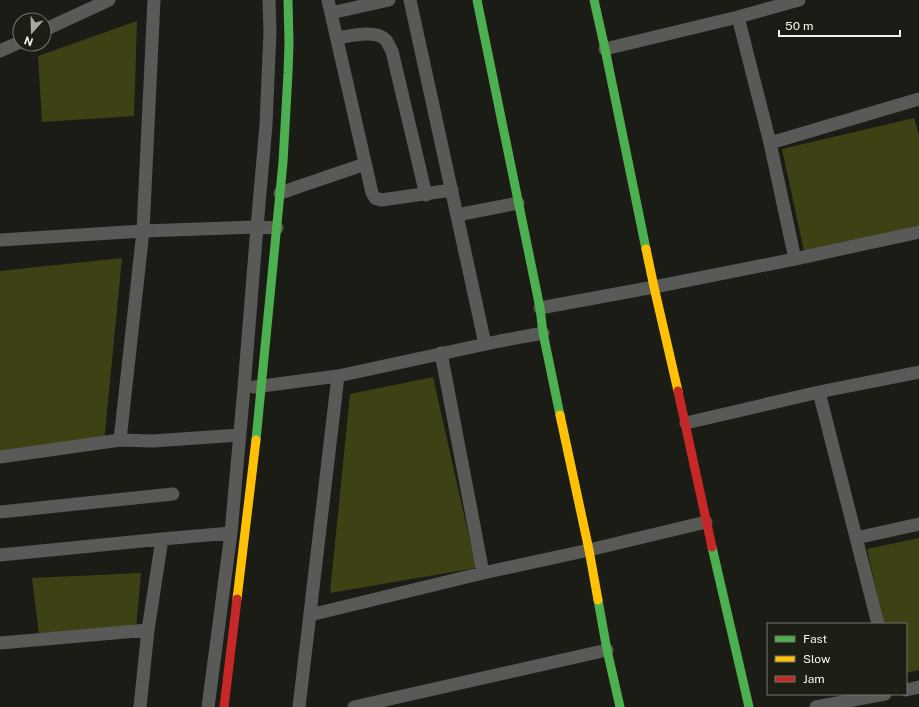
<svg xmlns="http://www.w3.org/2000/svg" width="919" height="707" font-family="'Public Sans',sans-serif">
  <rect width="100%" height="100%" fill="#1c1c17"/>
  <!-- green -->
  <path fill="#3e4114" d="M137,21L134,116L42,122L38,56Z
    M914,118L919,135V228L804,251L782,149Z
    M122,258L104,442L0,453V271Z
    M433,377L476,568L330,593L350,394Z
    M919,538V670L906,673V624H884L867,549Z
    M141,573L136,629L39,635L32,578Z"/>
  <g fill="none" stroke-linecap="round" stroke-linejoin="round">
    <!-- street -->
    <path stroke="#595957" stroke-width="13" d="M328,0L372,193L375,198L381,200L452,190
      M410,0L485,344
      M331,13L389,0
      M738,17L770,143L795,259
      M44,30L109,0
      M337,38C350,36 376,29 386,40C388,43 390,48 392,51L426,195
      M605,49L738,17L799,0
      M0,51L20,42
      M770,143L919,99
      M280,193L365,164
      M457,215L518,203
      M0,240L143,231L257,227L277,228
      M540,308L654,287L795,259L919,232
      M441,353L483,573
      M254,387L338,376L500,341L543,333
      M819,392L878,624
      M686,423L819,392L919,372
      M120,440L143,231L154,0
      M0,457L120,440L153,441L239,435
      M0,512L173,494
      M856,538L919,524
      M0,555L162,539L231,533
      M310,615L483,573L589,550L706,522
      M0,643L148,630
      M906,690L919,687
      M140,707L148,630L162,539
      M208,707L231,533L244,388L257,227L266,125L270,31L269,0
      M299,707L338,376
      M354,707L607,650
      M816,707L885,694"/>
    <!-- fast -->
    <path stroke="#4caf50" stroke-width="9" d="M477,0L540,308L543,333L560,415
      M594,0L605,49L646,249
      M256,440L283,162L288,73L289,43L288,0
      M712,547L749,707
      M598,600L607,650L620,707"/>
    <!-- slow -->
    <path stroke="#ffc107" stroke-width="9" d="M646,249L654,287L678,391
      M560,415L589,550L598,600
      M237,599L256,440"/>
    <!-- jam -->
    <path stroke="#c62828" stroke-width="9" d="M678,391L712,547
      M224,707L237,599"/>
  </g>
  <!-- legend -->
  <rect x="767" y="623" width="140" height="72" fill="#1e1f14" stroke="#73756b"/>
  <rect x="775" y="636" width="20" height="6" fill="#4caf50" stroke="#73756b"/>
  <text x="803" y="643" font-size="12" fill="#f3f5ed">Fast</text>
  <rect x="775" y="656" width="20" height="6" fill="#ffc107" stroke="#73756b"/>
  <text x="803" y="663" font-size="12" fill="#f3f5ed">Slow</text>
  <rect x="775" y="676" width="20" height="6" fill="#c62828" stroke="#73756b"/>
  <text x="803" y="683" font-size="12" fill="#f3f5ed">Jam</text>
  <!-- north arrow -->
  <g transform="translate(32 32) rotate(200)"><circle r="19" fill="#1e1f14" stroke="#73756b"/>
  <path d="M0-3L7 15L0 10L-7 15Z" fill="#a8a9a2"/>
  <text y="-6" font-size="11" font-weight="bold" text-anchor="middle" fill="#f3f5ed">N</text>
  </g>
  <!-- scale -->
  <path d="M779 30v6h121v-6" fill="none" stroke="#f3f5ed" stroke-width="2"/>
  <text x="785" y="30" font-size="12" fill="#f3f5ed" stroke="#1e1f14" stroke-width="3" paint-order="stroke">50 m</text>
</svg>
